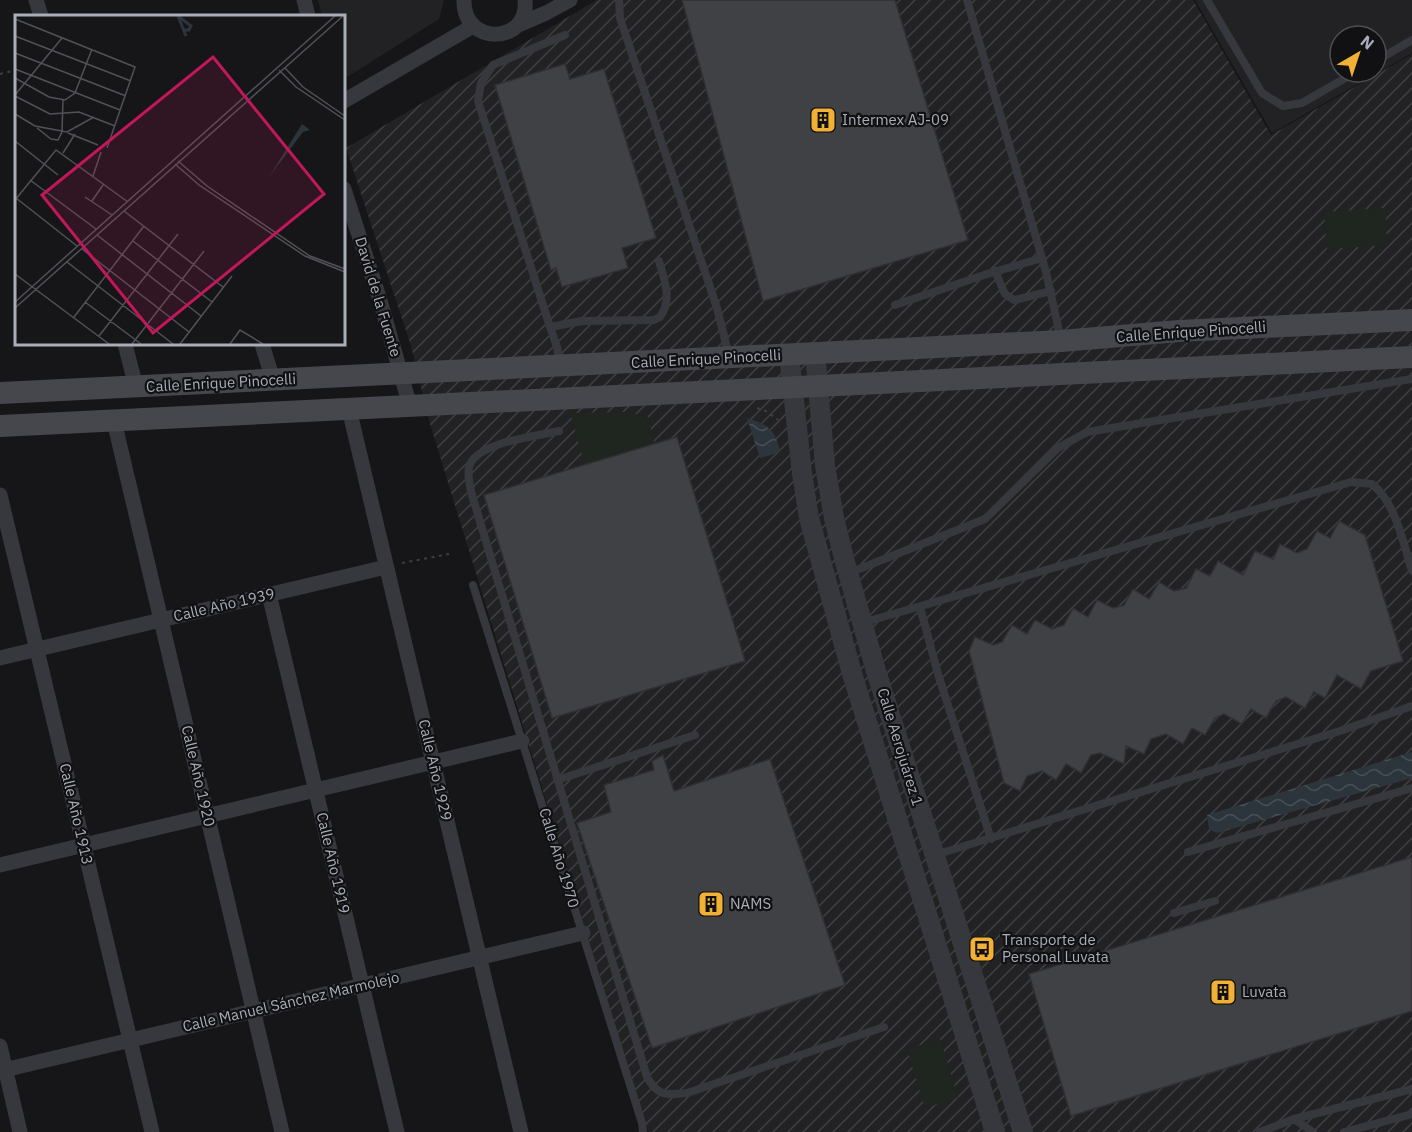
<svg xmlns="http://www.w3.org/2000/svg" width="1412" height="1132" font-family="'IBM Plex Sans',sans-serif">
  <defs>
    <pattern id="industrial-furrows" width="10" height="10" patternUnits="userSpaceOnUse" patternTransform="scale(1.5)"><rect width="10" height="10" fill="#222225"/><path d="M-1 1l2-2M0 10L10 0M9 11l2-2" fill="none" stroke="#3f3f43"/></pattern>
    <pattern id="water-waves" width="16" height="10" patternUnits="userSpaceOnUse" patternTransform="scale(1.5)"><rect width="16" height="10" fill="#2c353c"/><path d="M0 5q4-4 8 0t8 0" fill="none" stroke="#485056"/></pattern>
  </defs>
  <rect width="100%" height="100%" fill="#161618"/>
  <!-- built -->
  <path fill="#222225" fill-rule="evenodd" d="M318,0H444L439,19L344,79V16H322Z
    M1195,0H1412V53L1272,133ZM1340,36H1376V72H1340Z"/>
  <!-- industrial -->
  <path fill="url(#industrial-furrows)" d="M597,0H1193L1271,135L1412,54V1132H648L430,424L411,346L346,148Z"/>
  <!-- grass -->
  <path fill="#1e261f" d="M1385,208L1387,245L1327,249L1324,212Z
    M628,412L648,417L655,444L585,465L570,413Z
    M940,1039L958,1097L925,1108L907,1049Z"/>
  <!-- water -->
  <path fill="url(#water-waves)" d="M747,418C769,425 775,429 780,452L760,458Z
    M1412,752V778L1217,833L1209,829L1207,815Z"/>
  <!-- building -->
  <path fill="#404145" stroke="#303034" stroke-width="1.5" d="M682,0H895L968,240L763,301Z
    M565,64L570,79L604,69L656,238L622,248L628,268L562,287L556,268L551,270L495,85Z
    M677,437L745,661L552,718L484,495Z
    M1339,521L1365,535L1403,661L1371,671L1361,689L1337,675L1325,698L1314,692L1305,708L1286,697L1276,701L1266,718L1251,709L1242,724L1224,714L1215,718L1205,735L1192,728L1183,744L1166,734L1151,739L1144,754L1126,746L1124,764L1100,753L1091,755L1081,773L1066,764L1056,780L1042,771L1027,776L1020,791L1004,783L969,651L975,637L993,645L1002,642L1012,625L1027,634L1035,620L1052,629L1064,625L1073,608L1088,617L1097,600L1113,608L1124,605L1133,589L1149,599L1159,582L1174,591L1186,588L1196,569L1210,576L1218,561L1243,575L1255,551L1273,559L1280,544L1297,553L1307,549L1317,531L1330,538Z
    M663,755L674,791L770,759L845,985L652,1048L577,823L611,812L604,785L654,770L652,761Z
    M1412,857V1011L1071,1116L1029,974Z"/>
  <g fill="none" stroke-linecap="round" stroke-linejoin="round">
    <!-- path -->
    <path stroke="#3d3f44" stroke-width="2" stroke-dasharray="3 4.5" stroke-linecap="butt" d="M0,74L16,70
      M757,408L766,411L778,420
      M402,563L449,554"/>
    <!-- service -->
    <path stroke="#37383d" stroke-width="8" d="M619,0L620,18L717,308L729,356
      M967,0L1046,272L1061,340
      M1207,0L1262,93L1283,106L1302,103L1356,72
      M1376,61L1412,40
      M995,271L1005,294L1014,300L1051,291
      M895,305L987,274L1042,258
      M550,327L478,101L481,83L493,65L565,35
      M560,364L557,347L550,327L582,321L654,320L660,317C673,300 664,279 659,261
      M559,431C538,436 475,442 469,467C467,476 470,486 472,495L647,1077C658,1097 667,1095 687,1093L884,1027
      M849,573L985,519L1058,448L1087,432L1412,379
      M473,585L642,1123L643,1132
      M920,607L938,674L991,839
      M862,623L1351,482L1372,484C1396,503 1403,543 1412,571
      M557,780L695,735
      M1188,852L1412,788
      M935,855L1340,731L1412,706
      M1174,913L1215,901
      M1294,1119L1313,1132
      M1260,1132L1294,1119L1412,1089
      M1344,1132L1412,1114"/>
    <!-- minor -->
    <path stroke="#37383d" stroke-width="15" d="M36,0L41,16
      M304,0L308,16
      M464,0C463,47 530,44 525,0
      M518,25L546,13L570,0
      M344,101L473,26
      M344,189L379,297L410,406
      M125,344L136,387
      M262,344L273,380
      M349,409L521,1132
      M114,421L282,1132
      M0,495L152,1132
      M269,594L397,1132
      M0,658L386,567
      M0,865L522,741
      M0,1046L20,1132
      M0,1071L583,933"/>
    <!-- tertiary -->
    <path stroke="#37383d" stroke-width="20" d="M815,353L825,465L834,518L845,562L876,671L1023,1132
      M789,355L802,473L809,518L853,677L995,1132"/>
    <!-- secondary -->
    <path stroke="#45474d" stroke-width="22" d="M0,393L1061,341L1179,331L1412,320
      M0,426L1412,357"/>
  </g>
  <!-- icons -->
  <defs>
    <g id="building-square" transform="scale(1.35)"><rect x="-9" y="-9" width="18" height="18" rx="4" fill="#f2b134" stroke="#111113"/><path d="M-4-6H4V6H1V3H-1V6H-4ZM-2.5-4.3h1.7v1.8h-1.7ZM.8-4.3h1.7v1.8H.8ZM-2.5-1h1.7V.8h-1.7ZM.8-1h1.7V.8H.8Z" fill="#111"/></g>
    <g id="bus-square" transform="scale(1.35)"><rect x="-9" y="-9" width="18" height="18" rx="4" fill="#f2b134" stroke="#111113"/><path d="M-5-6H5V4H4V6H2V4H-2V6H-4V4H-5ZM-3.5-4V0h7V-4ZM-3.5 1.2v1.5H-2V1.2ZM2 1.2v1.5H3.5V1.2Z" fill="#111"/></g>
  </defs>
  <g fill-rule="evenodd">
    <use href="#building-square" x="823" y="120"/>
    <use href="#building-square" x="711" y="904"/>
    <use href="#bus-square" x="982" y="949"/>
    <use href="#building-square" x="1223" y="992"/>
  </g>
  <g text-anchor="middle" stroke-width="4.5" stroke-linejoin="round" paint-order="stroke">
    <!-- poi labels -->
    <g font-size="15" fill="#a8adb8" stroke="#111113" text-anchor="start">
      <text x="842" y="125">Intermex AJ-09</text>
      <text x="730" y="909">NAMS</text>
      <text x="1002" y="945">Transporte de<tspan x="1002" dy="17">Personal Luvata</tspan></text>
      <text x="1242" y="997">Luvata</text>
    </g>
    <!-- street labels -->
    <g font-size="15" fill="#a8adb8" stroke="#111113">
      <text transform="translate(378 297) rotate(73)" y="5">David de la Fuente</text>
      <text transform="translate(1191 332) rotate(-4)" y="5">Calle Enrique Pinocelli</text>
      <text transform="translate(706 359) rotate(-3)" y="5">Calle Enrique Pinocelli</text>
      <text transform="translate(221 383) rotate(-3)" y="5">Calle Enrique Pinocelli</text>
      <text transform="translate(224 605) rotate(-13)" y="5">Calle Año 1939</text>
      <text transform="translate(900 747) rotate(73)" y="5">Calle Aerojuárez 1</text>
      <text transform="translate(435 770) rotate(77)" y="5">Calle Año 1929</text>
      <text transform="translate(198 776) rotate(77)" y="5">Calle Año 1920</text>
      <text transform="translate(76 814) rotate(77)" y="5">Calle Año 1913</text>
      <text transform="translate(559 858) rotate(73)" y="5">Calle Año 1970</text>
      <text transform="translate(333 863) rotate(77)" y="5">Calle Año 1919</text>
      <text transform="translate(291 1002) rotate(-13)" y="5">Calle Manuel Sánchez Marmolejo</text>
    </g>
  </g>
  <!-- overview -->
  <g transform="translate(15 15)">
    <rect width="330" height="330" fill="#161618"/>
    <path d="M287,109L295,115L288,117L254,162Z" fill="#2c353c"/>
    <path fill="none" stroke="#2c353c" stroke-width="3" d="M163,1L176,11L174,15H169M163,1L171,21"/>
    <path fill="none" stroke="#505258" stroke-width="1.5" d="M0,4L120,52L92,133M0,21L116,66M0,38L111,81M270,53L288,72L330,101M0,54L105,95M264,55L281,72L330,105M0,63L34,82L50,85L60,78L77,34M0,80L47,23M0,81L35,99L64,97L100,111M0,99L20,111L52,117L79,102M22,113L36,124L43,125L47,117L48,85M53,118L83,130M0,126L43,160M48,138L60,119M163,146L192,171L295,241L330,254M160,149L184,170L290,241L330,257M78,161L86,137M15,165L81,214M70,182L97,200M1,183L62,231M0,185L41,135L113,187M77,186L88,170M109,196L208,272M82,220L186,301M118,226L197,287M67,234L174,317M52,247L158,329M0,259L94,329M0,287L320,1M70,287L126,329M0,293L328,1M59,302L129,211M84,321L163,219M117,329L189,236M165,329L217,261M215,329L225,315L248,329"/>
    <path fill="#c2185b" fill-opacity="0.15" stroke="#c2185b" stroke-width="3" d="M198,42L309,179L138,318L27,180Z"/>
    <rect width="330" height="330" fill="none" stroke="#a8adb8" stroke-width="3"/>
  </g>
  <!-- north arrow -->
  <g transform="translate(1358 54) rotate(39)"><circle r="28" fill="#111113" stroke="#4d4f55" stroke-width="1.5"/>
  <path d="M0-4.5L10 22L0 15L-10 22Z" fill="#f2b134"/>
  <text y="-9" font-size="16" font-weight="bold" text-anchor="middle" fill="#a8adb8">N</text>
  </g>
</svg>
